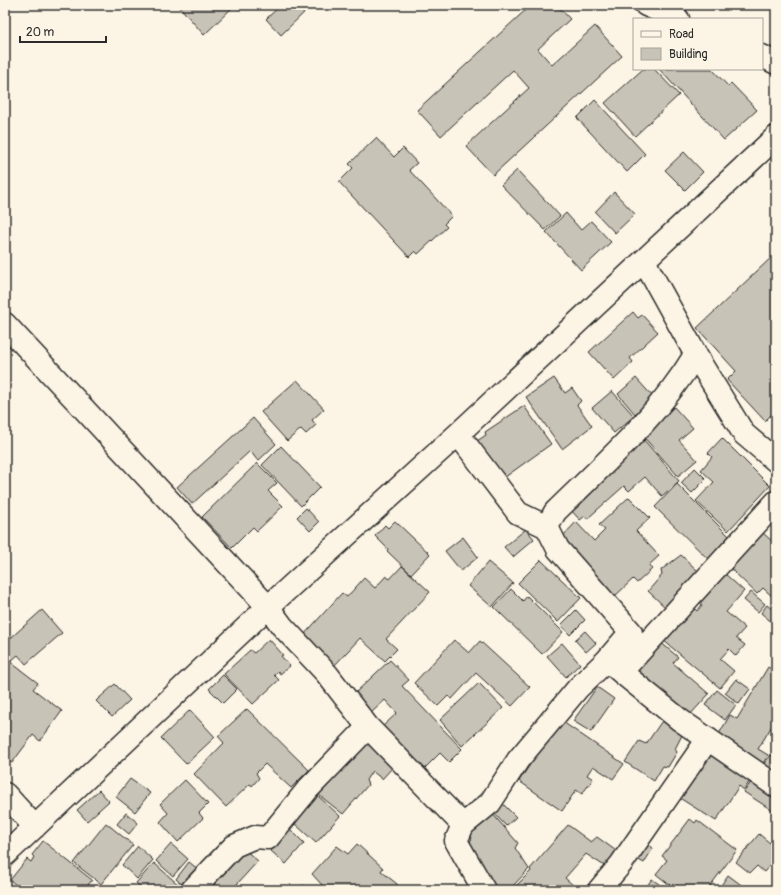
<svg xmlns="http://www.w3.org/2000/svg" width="781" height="895" font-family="Pangolin,sans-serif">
  <rect width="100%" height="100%" fill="#fcf5e5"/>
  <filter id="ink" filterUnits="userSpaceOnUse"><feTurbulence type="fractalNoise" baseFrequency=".025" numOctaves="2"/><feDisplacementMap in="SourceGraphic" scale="8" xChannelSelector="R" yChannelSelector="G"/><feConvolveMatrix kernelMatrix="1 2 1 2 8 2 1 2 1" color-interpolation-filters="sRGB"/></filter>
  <g filter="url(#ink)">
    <!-- building -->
    <path fill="#c8c3b7" stroke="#2b2b2b" d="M178,5H235L204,35Z
      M235,5H244L240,9Z
      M281,5H312L281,35L266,19Z
      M531,5H557L570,19L538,49L552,65L595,26L622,56L493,175L466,146L529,88L513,70L441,136L417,110Z
      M643,69H654L679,95L635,136L605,103Z
      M659,69H712L728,86L731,83L757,110L724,140Z
      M595,100L645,154L627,172L577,118Z
      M376,138L394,157L403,148L417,163L409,170L452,216L444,224L447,227L418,254L415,251L409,257L339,182L353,168L349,164Z
      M684,152L703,172L685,190L665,170Z
      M517,170L560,216L545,230L501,185Z
      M614,192L635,214L615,233L595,212Z
      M566,213L581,230L591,221L611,242L581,270L546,232Z
      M776,253V410L765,421L727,380L736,371L697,328Z
      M633,312L638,318L642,315L658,332L630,358L633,362L614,380L589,352Z
      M554,378L565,393L572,388L581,401L577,405L592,426L562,449L526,397Z
      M636,378L654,398L635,414L618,394Z
      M297,380L324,409L312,420L316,425L306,434L301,429L287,441L261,412Z
      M612,391L634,416L614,433L592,408Z
      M524,406L551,444L501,480L474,443L486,435L485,432Z
      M674,407L693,428L679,440L697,460L678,476L642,435Z
      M253,418L276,444L258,461L250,451L192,504L177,487Z
      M722,438L770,486L728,531L696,501L714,482L701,470L712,457L708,453Z
      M644,440L679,481L662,496L645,477L629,491L624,486L587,519L585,516L580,520L568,507Z
      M281,446L320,487L301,506L262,465Z
      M257,463L277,483L268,491L283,506L257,531L253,527L232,548L202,517Z
      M695,468L706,479L692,493L681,483Z
      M677,484L731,538L710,561L655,507Z
      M629,497L650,518L636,531L659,556L649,565L652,569L637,583L633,579L613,598L561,543L565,539L563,536L576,522L594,541L605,530L599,525Z
      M306,508L319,522L310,531L297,517Z
      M395,521L430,554L411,574L387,551L388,549L375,536L385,525L388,528Z
      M526,529L534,539L513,557L504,547Z
      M762,532L774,543L776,541V593L773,597L763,588L757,594L730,568Z
      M463,537L478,557L461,571L445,551Z
      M681,555L698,571L666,608L648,591L662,575L661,570Z
      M541,560L581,598L558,622L518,583Z
      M488,562L513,583L492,607L468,586Z
      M402,566L430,592L386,639L397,649L385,661L360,638L334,666L302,637L342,593L347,597L364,578L375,588L386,576L390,579Z
      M724,573L744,591L726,612L745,628L736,638L745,645L736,656L729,649L720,659L734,671L720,688L663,640L692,606L697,611L702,605L700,602Z
      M511,589L523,601L527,596L563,632L542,654L494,607Z
      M751,592L765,604L758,612L744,600Z
      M767,605L776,613L775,625L761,613Z
      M42,610L62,633L26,664L18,655L11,661L5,655V643Z
      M576,610L585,620L570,635L561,625Z
      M585,631L596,643L586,652L575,640Z
      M269,639L283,655L281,656L290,666L280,674L278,671L274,675L279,680L253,704L224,674L250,650L254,653Z
      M454,640L469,653L480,641L530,687L512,706L476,673L452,699L448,696L438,706L414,683Z
      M659,641L678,657L673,663L709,694L689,716L637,675L636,667Z
      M562,643L580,664L566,677L547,656Z
      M390,660L409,680L402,686L462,749L449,762L440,753L422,771L381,728L397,713L385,700L371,713L354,694Z
      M9,661L38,683L33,689L62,711L40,741L33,735L12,763L5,758V667Z
      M768,667L776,672V719L758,749L768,755L761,767L716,739L730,715L737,719Z
      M223,675L237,689L223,703L209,689Z
      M736,679L750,689L739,704L725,693Z
      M479,683L503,708L462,746L440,720Z
      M115,684L130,700L112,717L96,701Z
      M597,687L614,699L591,732L573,721Z
      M717,690L736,705L725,720L705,705Z
      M247,709L309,770L291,788L265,764L256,773L259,778L252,786L250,784L226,807L194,774L224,743L218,736Z
      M190,710L215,737L186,764L161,738Z
      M664,718L684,731L675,749L677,752L668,767L663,766L654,781L625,762L639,741L646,744Z
      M560,720L624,764L613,779L593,766L587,775L593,779L582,794L576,790L562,811L519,781Z
      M369,741L393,767L382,779L372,771L366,780L368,785L343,814L319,795Z
      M710,748L753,776L744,790L739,786L716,821L678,797Z
      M771,755L776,758V779L761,767Z
      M754,778L776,794V807L773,811L744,792Z
      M130,779L150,793L135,812L116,797Z
      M185,780L208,804L199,813L203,818L178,842L160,822L168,813L160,804Z
      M99,790L109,801L87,821L77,810Z
      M318,796L340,816L316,843L294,823Z
      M503,804L516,817L506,826L493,812Z
      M490,811L518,843L515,848L529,869L509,890H495L469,844L472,838L467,830Z
      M126,813L138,823L129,834L117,824Z
      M690,819L695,823L697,820L737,850L707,890H676L656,874L667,860L662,856Z
      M106,823L133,845L101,884L74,863Z
      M568,825L591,842L597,837L619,853L609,869L586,854L565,878L574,886L570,890H512L531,871L530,869Z
      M290,829L304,843L286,864L271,851Z
      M759,834L776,848V866L772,863L764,872L757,866L750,873L736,862Z
      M43,841L92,880L84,890H22L10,880L27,859L31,862L34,857L32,855Z
      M644,842L653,848L644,863L635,858Z
      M171,844L188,859L173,876L156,861Z
      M357,844L383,868L381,871L397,884V887L394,890H318L322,885L312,874L337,846L348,854Z
      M138,846L153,860L137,879L122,865Z
      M245,850L258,861L237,884L243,890H209Z
      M189,862L199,870L185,887L176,879Z
      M154,863L180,886L177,890H144L136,883Z
      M728,875L748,890H718Z
      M652,879L667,890H644Z
      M303,885L309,890H298Z"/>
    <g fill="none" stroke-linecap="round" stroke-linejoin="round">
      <!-- street casing -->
      <g stroke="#2b2b2b" stroke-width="25">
        <path id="street" d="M644,261L701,364L744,434L776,461
          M5,324L268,607L282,626L327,674L368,727L463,825
          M458,434L518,513L547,527L558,549L631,632L607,660
          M547,527L555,512C605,463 659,415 695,355
          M621,672L680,720L776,786
          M5,794L35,827
          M5,855L268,607L458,434L776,137
          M192,890L234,846L255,837L268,838L308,789L368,727
          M484,890L456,841L463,825L490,803L518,760L578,688L607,660L621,672L776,502
          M599,890L621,864L708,739"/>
      </g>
      <!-- secondary casing -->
      <g stroke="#2b2b2b" stroke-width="25">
        <path id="secondary" d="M646,5L678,19
          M762,56L776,63"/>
      </g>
      <!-- street -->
      <use href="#street" stroke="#fcf5e5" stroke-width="22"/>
      <!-- secondary -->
      <use href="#secondary" stroke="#fcf5e5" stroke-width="22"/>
    </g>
  </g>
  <!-- margin -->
  <rect width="781" height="895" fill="none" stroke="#fcf5e5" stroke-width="20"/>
  <rect x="10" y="10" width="761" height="875" fill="none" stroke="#2b2b2b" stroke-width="1.5" filter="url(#ink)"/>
  <!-- legend -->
  <rect x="633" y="18" width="130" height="52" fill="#fcf5e5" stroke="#a8a49b"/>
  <rect x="641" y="31" width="20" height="6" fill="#fcf5e5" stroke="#a8a49b"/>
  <text x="669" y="38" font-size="12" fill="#2b2b2b">Road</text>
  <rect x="641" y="48" width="20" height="12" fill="#c8c3b7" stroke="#a8a49b"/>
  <text x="669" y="58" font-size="12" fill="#2b2b2b">Building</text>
  <!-- scale -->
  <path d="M20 36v6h86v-6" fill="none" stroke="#2b2b2b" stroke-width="2"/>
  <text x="26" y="36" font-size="12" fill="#2b2b2b" stroke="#fcf5e5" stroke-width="3" paint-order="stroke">20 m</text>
</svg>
